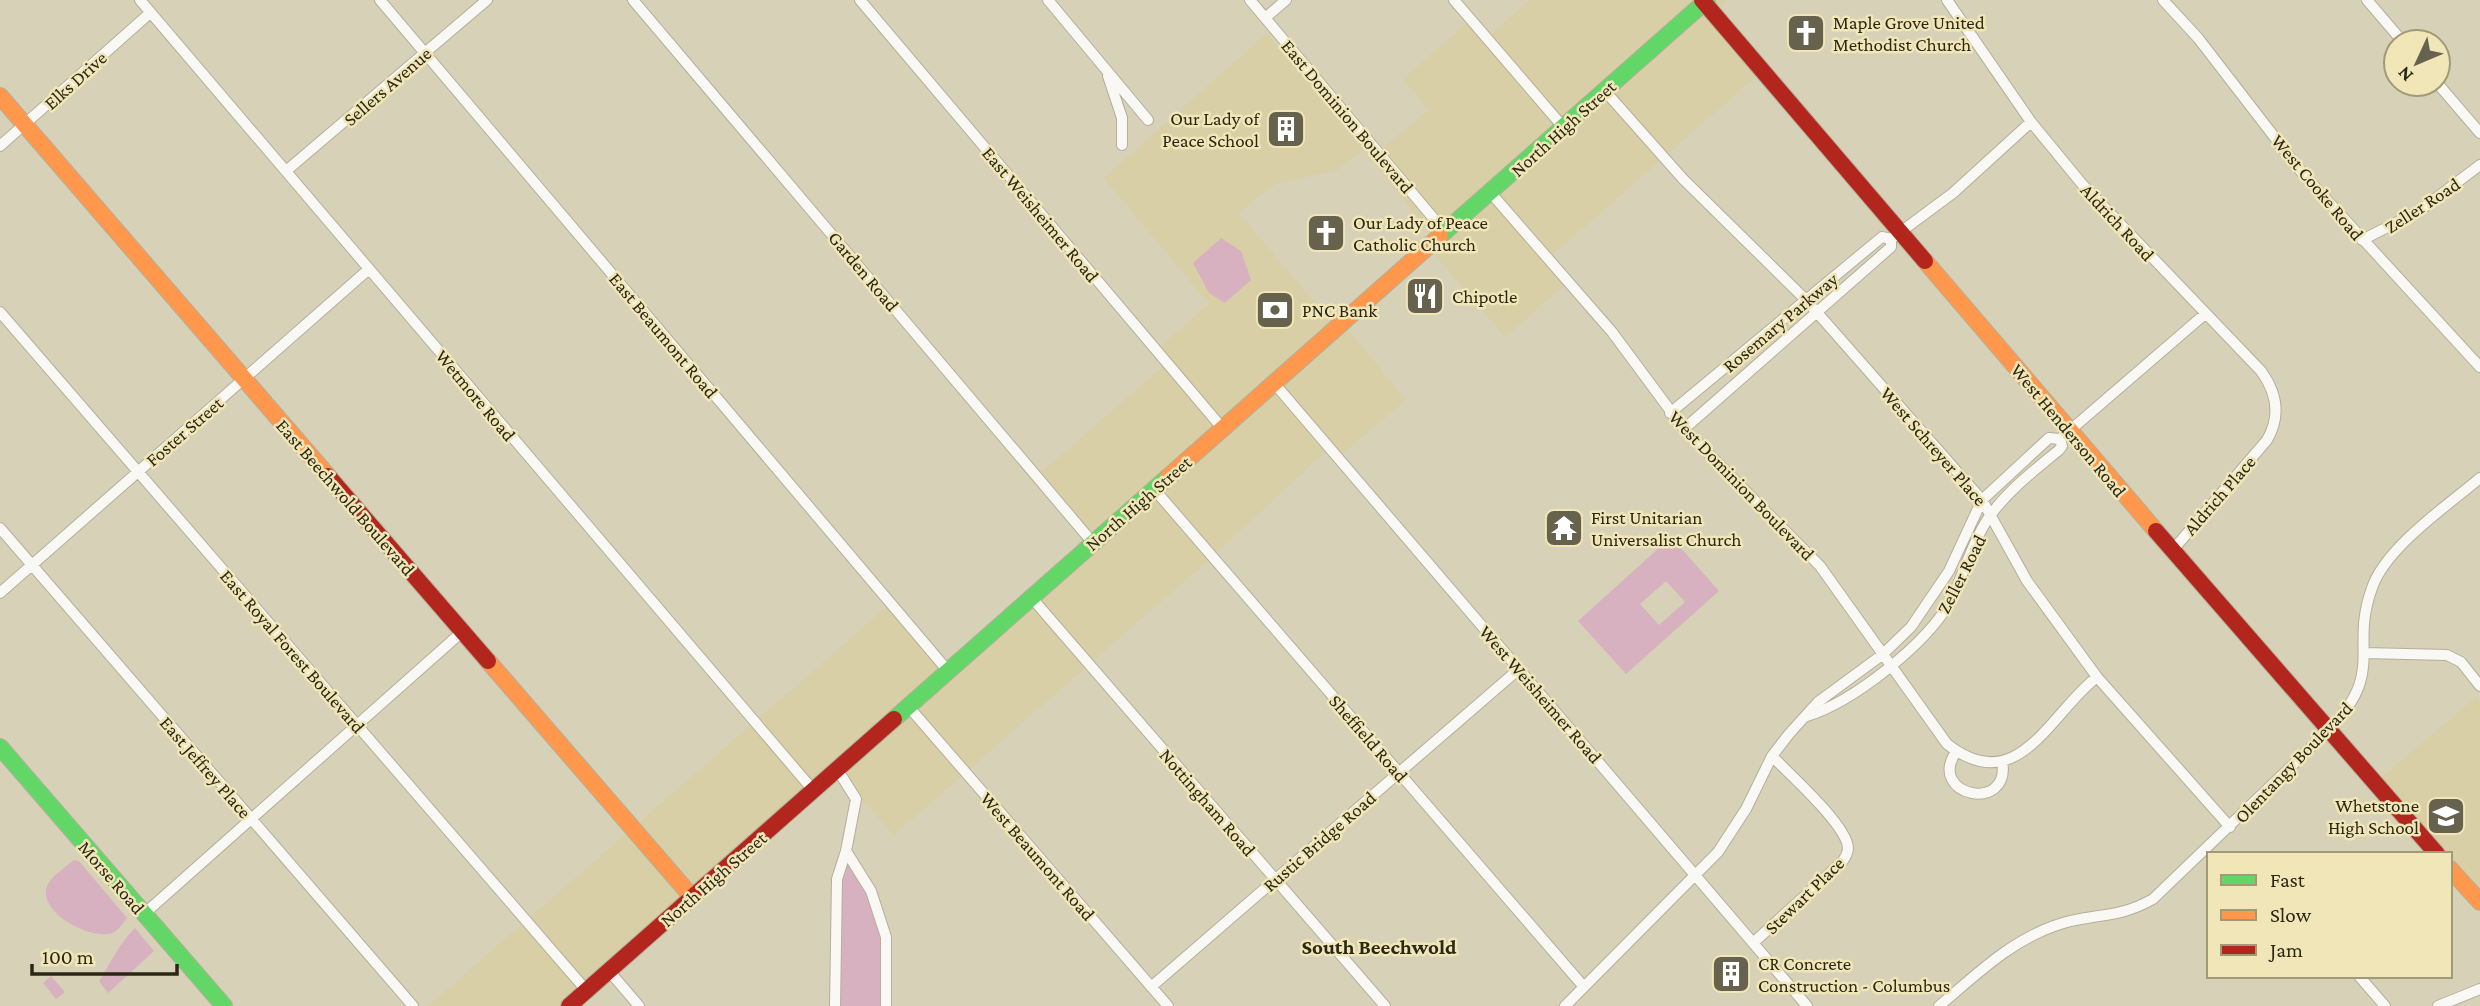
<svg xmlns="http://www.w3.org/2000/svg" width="2480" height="1006" font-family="'Crimson Pro',serif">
  <rect width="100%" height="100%" fill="#d6d1b7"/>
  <!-- built -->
  <path fill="#d8cfa6" d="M1530,0H1727L1719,8L1769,65L1548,259L1569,281L1505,337L1436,256L1426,227L1370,158L1429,110L1403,79L1469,21L1485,40Z
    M1267,33L1363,150L1337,170L1275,184L1239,213L1326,316L1349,331L1406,400L1337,458L1328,449L1212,557L894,835L836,771L571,1006H428L889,605L949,670L1090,542L1035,478L1166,364L1155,351L1209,304L1104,178Z
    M2476,697L2480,702V889L2380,779Z"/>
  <!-- green -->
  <path fill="#d8b1c0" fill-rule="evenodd" d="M1221,238L1241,251L1251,280L1225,303L1209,293L1193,263Z
    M1671,537L1719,591L1626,674L1578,621ZM1666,581L1685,602L1659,625L1640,604Z
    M846,851L871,891L886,937V1006H835L834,934Z
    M74,860L79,861L127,918C123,923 118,931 112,933C91,941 37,912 47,886C51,876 66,867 74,860Z
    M135,928L154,951L108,993L99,981C111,962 119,944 135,928Z
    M51,976L65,992L56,999L43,983Z"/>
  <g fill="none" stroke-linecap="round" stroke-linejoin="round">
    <!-- street casing -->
    <g stroke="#b4af9b" stroke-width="12">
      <path id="street" d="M140,0L813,790
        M380,0L948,671
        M633,0L1093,543
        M860,0L1223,429
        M1048,0L1148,120
        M1250,0L1445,232
        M1454,0L1564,128
        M1947,0L2031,122L2082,184L2261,371C2277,393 2281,416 2267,440L2172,551
        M2163,0L2198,38L2303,174L2480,367
        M2367,0L2403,42
        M1265,18L1286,0
        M1108,76L1122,118V145
        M2438,84L2480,133
        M1605,91L1683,179L1806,300L1982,500L2027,581L2097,677L2230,827
        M0,146L150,13
        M286,171L487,0
        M1490,192L1612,332L1684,429L1820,566L1947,744C2018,800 2050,713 2097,677
        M2362,240L2419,211L2480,165
        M0,312L586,990
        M1274,383L1807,1006
        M1670,413L1882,237L1891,239L1953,193L2031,122
        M1684,429L1891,247V239
        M1154,489L1584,987
        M0,528L413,1006
        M0,593L369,269
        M1031,597L1385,1006
        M2365,653L2447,655L2461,662L2480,686
        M908,706L1168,1006
        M1807,716C1853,702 1928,643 1951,600C1964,573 1975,535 1992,513C2011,488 2036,469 2059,450L2062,446L2060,439
        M1956,752C1926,796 2012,814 2002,761
        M846,851L871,891L886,937V1006
        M144,914L463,631
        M1753,943L1842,862C1845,858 1848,854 1848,848C1847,825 1789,774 1772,756
        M609,971L639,1006
        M2359,976L2385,1006
        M1151,987L1519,669
        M835,1006L837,879L846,851L856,799L837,769
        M1565,1006L1718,852L1746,809L1772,756L1789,734L1818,702L1882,655L1911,627L1949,571L1982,500L2049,438L2060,439L2205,314
        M1939,1006C1976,975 2009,942 2054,926C2091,912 2114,921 2153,899L2328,731C2387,670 2349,651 2372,588C2386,547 2447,506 2480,478
        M2438,1006L2480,989"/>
    </g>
    <!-- fast casing -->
    <g stroke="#b4af9b" stroke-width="18">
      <path id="fast" d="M1440,236L1707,0
        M894,719L1168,477
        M0,747L224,1006"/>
    </g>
    <!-- slow casing -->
    <g stroke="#b4af9b" stroke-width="18">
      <path id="slow" d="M0,96L328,476
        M1925,261L2156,531
        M1168,477L1440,236
        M488,661L692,897
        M2450,869L2480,902"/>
    </g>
    <!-- jam casing -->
    <g stroke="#b4af9b" stroke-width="18">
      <path id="jam" d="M1702,0L1925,261
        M328,476L488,661
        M2156,531L2437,854
        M569,1006L894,719"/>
    </g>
    <!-- street -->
    <use href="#street" stroke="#f9f8f4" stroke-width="10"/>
    <!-- fast -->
    <use href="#fast" stroke="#63d668" stroke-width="16"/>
    <!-- slow -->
    <use href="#slow" stroke="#ff974d" stroke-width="16"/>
    <!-- jam -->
    <use href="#jam" stroke="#b3261e" stroke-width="16"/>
  </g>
  <!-- icons -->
  <defs>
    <g id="church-square" transform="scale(2.0125)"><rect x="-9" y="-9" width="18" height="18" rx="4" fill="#67624e" stroke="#f1e6b7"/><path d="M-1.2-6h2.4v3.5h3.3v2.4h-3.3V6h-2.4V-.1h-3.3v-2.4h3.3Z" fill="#fff"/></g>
    <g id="building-square" transform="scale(2.0125)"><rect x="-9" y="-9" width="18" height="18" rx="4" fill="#67624e" stroke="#f1e6b7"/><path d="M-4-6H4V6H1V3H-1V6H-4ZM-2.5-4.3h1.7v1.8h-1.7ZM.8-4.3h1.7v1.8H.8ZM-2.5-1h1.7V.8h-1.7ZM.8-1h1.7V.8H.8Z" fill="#fff"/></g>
    <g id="restaurant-square" transform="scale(2.0125)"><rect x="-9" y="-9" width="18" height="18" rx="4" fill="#67624e" stroke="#f1e6b7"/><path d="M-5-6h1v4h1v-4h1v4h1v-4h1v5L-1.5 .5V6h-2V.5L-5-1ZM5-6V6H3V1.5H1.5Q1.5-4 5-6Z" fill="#fff"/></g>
    <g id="bank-square" transform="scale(2.0125)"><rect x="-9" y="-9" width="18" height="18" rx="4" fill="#67624e" stroke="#f1e6b7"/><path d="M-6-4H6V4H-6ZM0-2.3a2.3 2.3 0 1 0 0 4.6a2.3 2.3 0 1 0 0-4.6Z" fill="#fff"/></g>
    <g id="temple-square" transform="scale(2.0125)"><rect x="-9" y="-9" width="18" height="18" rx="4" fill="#67624e" stroke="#f1e6b7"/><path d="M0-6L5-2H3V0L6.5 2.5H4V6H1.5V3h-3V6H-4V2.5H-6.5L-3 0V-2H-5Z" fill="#fff"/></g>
    <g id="school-square" transform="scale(2.0125)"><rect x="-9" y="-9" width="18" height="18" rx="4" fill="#67624e" stroke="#f1e6b7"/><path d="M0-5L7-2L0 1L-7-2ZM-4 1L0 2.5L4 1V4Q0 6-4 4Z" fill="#fff"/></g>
  </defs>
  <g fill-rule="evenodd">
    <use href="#church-square" x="1806" y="33"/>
    <use href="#building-square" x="1286" y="129"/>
    <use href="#church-square" x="1326" y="233"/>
    <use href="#restaurant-square" x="1425" y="296"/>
    <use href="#bank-square" x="1275" y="310"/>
    <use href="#temple-square" x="1564" y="528"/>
    <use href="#school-square" x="2446" y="816"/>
    <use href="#building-square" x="1731" y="974"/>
  </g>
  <g text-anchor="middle" stroke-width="5" stroke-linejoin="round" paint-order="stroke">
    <!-- poi labels -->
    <g font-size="19" fill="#2b2715" stroke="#f1e6b7" text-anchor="start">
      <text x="1833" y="29">Maple Grove United<tspan x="1833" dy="22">Methodist Church</tspan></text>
      <text x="1259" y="125" text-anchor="end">Our Lady of<tspan x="1259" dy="22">Peace School</tspan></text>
      <text x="1353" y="229">Our Lady of Peace<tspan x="1353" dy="22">Catholic Church</tspan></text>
      <text x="1452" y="303">Chipotle</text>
      <text x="1302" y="317">PNC Bank</text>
      <text x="1591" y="524">First Unitarian<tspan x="1591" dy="22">Universalist Church</tspan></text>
      <text x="2419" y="812" text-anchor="end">Whetstone<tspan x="2419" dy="22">High School</tspan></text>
      <text x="1758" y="970">CR Concrete<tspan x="1758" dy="22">Construction - Columbus</tspan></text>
    </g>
    <!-- street labels -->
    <g font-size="19" fill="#2b2715" stroke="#f1e6b7">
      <text transform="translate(75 80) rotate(-42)" y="7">Elks Drive</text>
      <text transform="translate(387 86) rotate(-41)" y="7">Sellers Avenue</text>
      <text transform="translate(1348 116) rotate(50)" y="7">East Dominion Boulevard</text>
      <text transform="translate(1563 128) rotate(-42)" y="7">North High Street</text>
      <text transform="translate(2318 187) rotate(50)" y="7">West Cooke Road</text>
      <text transform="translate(2422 205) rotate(-33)" y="7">Zeller Road</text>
      <text transform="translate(1041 214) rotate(50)" y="7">East Weisheimer Road</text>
      <text transform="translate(2118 222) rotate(47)" y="7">Aldrich Road</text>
      <text transform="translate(864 271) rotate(50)" y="7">Garden Road</text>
      <text transform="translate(1780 322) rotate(-40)" y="7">Rosemary Parkway</text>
      <text transform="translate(664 335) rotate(50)" y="7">East Beaumont Road</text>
      <text transform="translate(476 395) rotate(50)" y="7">Wetmore Road</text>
      <text transform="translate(2069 430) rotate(50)" y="7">West Henderson Road</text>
      <text transform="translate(184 431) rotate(-41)" y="7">Foster Street</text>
      <text transform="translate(1934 446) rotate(49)" y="7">West Schreyer Place</text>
      <text transform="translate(1742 485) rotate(46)" y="7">West Dominion Boulevard</text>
      <text transform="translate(2219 495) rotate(-49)" y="7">Aldrich Place</text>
      <text transform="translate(346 497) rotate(49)" y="7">East Beechwold Boulevard</text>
      <text transform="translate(1138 503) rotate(-41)" y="7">North High Street</text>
      <text transform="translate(1961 574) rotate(-63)" y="7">Zeller Road</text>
      <text transform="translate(293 651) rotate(49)" y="7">East Royal Forest Boulevard</text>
      <text transform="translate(1541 694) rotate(49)" y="7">West Weisheimer Road</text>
      <text transform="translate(1369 738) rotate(49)" y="7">Sheffield Road</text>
      <text transform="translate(2293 762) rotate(-46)" y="7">Olentangy Boulevard</text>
      <text transform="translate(206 767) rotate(49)" y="7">East Jeffrey Place</text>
      <text transform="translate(1208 802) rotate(49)" y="7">Nottingham Road</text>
      <text transform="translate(1319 841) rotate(-41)" y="7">Rustic Bridge Road</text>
      <text transform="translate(1038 856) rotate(49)" y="7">West Beaumont Road</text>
      <text transform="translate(112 877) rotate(49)" y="7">Morse Road</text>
      <text transform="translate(713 879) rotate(-41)" y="7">North High Street</text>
      <text transform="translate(1804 895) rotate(-44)" y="7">Stewart Place</text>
    </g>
    <!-- neighbourhood labels -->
    <g font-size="21" font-weight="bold" fill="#2b2715" stroke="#f1e6b7">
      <text x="1379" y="954">South Beechwold</text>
    </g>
  </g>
  <!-- legend -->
  <rect x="2207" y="852" width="245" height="126" fill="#f1e6b7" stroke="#a29a76" stroke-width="2"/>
  <rect x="2221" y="875" width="35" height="10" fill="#63d668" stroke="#a29a76" stroke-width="2"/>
  <text x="2270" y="887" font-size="21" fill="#2b2715">Fast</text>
  <rect x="2221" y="910" width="35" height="10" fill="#ff974d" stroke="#a29a76" stroke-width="2"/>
  <text x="2270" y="922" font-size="21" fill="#2b2715">Slow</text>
  <rect x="2221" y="945" width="35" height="10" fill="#b3261e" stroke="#a29a76" stroke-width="2"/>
  <text x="2270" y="957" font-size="21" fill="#2b2715">Jam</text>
  <!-- north arrow -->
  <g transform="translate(2417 63) rotate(226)"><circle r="33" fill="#f1e6b7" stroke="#a29a76" stroke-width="2"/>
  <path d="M0-5L12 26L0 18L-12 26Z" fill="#67624e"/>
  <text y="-10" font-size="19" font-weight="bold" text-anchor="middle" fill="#2b2715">N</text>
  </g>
  <!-- scale -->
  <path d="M32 964v10h145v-10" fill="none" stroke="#2b2715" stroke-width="3.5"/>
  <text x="42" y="964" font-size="21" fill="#2b2715" stroke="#f1e6b7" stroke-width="5" paint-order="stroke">100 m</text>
</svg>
